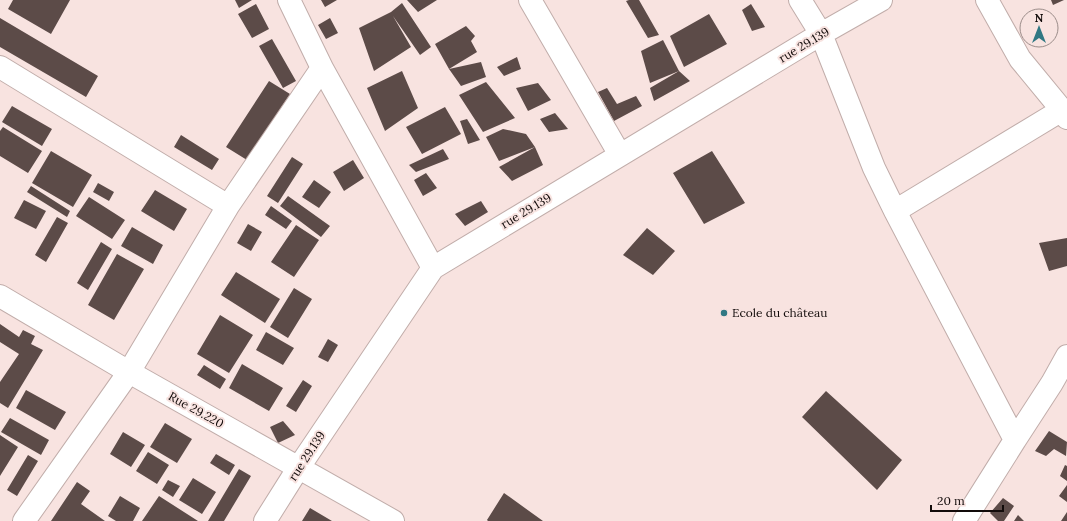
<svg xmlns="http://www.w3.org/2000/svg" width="1067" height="521" font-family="Lora,serif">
  <rect width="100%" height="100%" fill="#f8e3e0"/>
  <!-- building -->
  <path fill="#5c4b48" d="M13,0H70L51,34L8,9Z
    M235,0H252L239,8Z
    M321,0H337L325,7Z
    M407,0H437L418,12Z
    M629,0H639L659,35L648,38L626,1Z
    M1051,0H1064L1053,5Z
    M402,3L431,47L420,55L393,16L411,47L374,71L359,28L391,12Z
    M256,4L269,29L252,38L238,14Z
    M751,4L765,27L752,31L742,10Z
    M709,14L727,44L684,67L670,36Z
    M0,18L98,76L86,97L0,47Z
    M330,18L338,33L326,39L318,25Z
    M466,26L475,36L471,41L477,52L449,69L481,62L486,77L461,86L449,69L435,44Z
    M272,39L296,81L283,88L259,46Z
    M663,40L679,71L690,81L654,101L650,88L679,71L650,83L641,51Z
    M517,57L521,69L504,76L497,67Z
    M402,71L418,108L385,131L367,88Z
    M269,81L290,94L247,160L226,147Z
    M486,82L515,118L483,132L459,95Z
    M538,83L551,100L528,111L516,88Z
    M607,88L617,104L636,96L642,106L614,121L598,92Z
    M12,106L52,129L42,146L2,122Z
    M445,107L461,134L422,154L406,127Z
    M555,113L568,129L549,132L540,119Z
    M467,119L480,140L468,144L460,121Z
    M3,127L42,151L28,173L0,156V131Z
    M503,129L526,134L535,147L499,161L486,137Z
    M181,135L219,159L212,170L174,147Z
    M535,147L543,165L512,181L499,167Z
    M443,149L449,159L416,172L409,165Z
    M51,151L92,175L73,207L32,183Z
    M712,151L745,203L704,224L673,173Z
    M292,157L303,164L278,203L267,196Z
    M353,160L364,178L344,191L333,172Z
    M426,173L437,188L423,196L414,180Z
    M314,180L331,192L319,208L302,197Z
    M98,183L114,192L109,201L93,192Z
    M31,186L70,211L67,217L27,192Z
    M155,190L187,209L174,231L141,211Z
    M288,196L330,226L321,237L280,206Z
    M89,197L125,220L112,239L76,216Z
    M24,200L46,211L36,229L14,218Z
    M481,201L488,212L465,226L455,214Z
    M271,206L292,221L286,229L265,215Z
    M57,217L68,223L46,262L35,255Z
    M248,224L262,232L251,251L237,243Z
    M296,225L319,240L294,277L271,262Z
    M132,227L163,245L153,264L121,246Z
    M647,228L675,251L653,275L623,255Z
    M1067,238V266L1049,271L1039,243Z
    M101,242L112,249L88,290L77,283Z
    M117,254L144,269L114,320L88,305Z
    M236,272L280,299L265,323L221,295Z
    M294,288L312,299L288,338L270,327Z
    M220,315L253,335L229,373L197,354Z
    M0,324L19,337L23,330L35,336L31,344L43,350L8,408L0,403V382L19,354L0,342Z
    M266,332L294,348L283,365L256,350Z
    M328,339L338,345L328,362L318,357Z
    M242,364L283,388L269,411L229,388Z
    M204,365L226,379L220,389L197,375Z
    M303,380L312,386L296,412L286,406Z
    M26,390L66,412L55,430L16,408Z
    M826,391L902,460L877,490L802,417Z
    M10,418L49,440L41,455L1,432Z
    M283,421L295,435L278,443L270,427Z
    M165,423L192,439L177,463L150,447Z
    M1049,431L1067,442L1066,456L1054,449L1046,456L1035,451Z
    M123,432L145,445L131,467L110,454Z
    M0,435L18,447L0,476Z
    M148,452L169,465L157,484L136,471Z
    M216,454L235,465L229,475L210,463Z
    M28,455L38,461L17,496L7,490Z
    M1065,465L1067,466V481L1060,476Z
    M239,469L251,476L224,521H208Z
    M193,478L216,492L202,514L179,500Z
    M168,480L180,486L173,497L162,490Z
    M77,482L90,491L81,504L105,521H51Z
    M1067,485V502L1059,496Z
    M504,493L543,521H488L487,520Z
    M120,496L140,508L133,521H116L108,516Z
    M159,496L198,521H142Z
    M1003,498L1014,506L1004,521H998L990,513Z
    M310,508L332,521H302Z
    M1067,512V521H1061Z
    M1018,515L1024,521H1014Z"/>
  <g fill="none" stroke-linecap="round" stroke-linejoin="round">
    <!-- minor casing -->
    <g stroke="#c1adaa" stroke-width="24">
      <path id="minor" d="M289,0L322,68L433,268
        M530,0L620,155
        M800,0L821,34L874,168L895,211L1015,440L964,521
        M987,0L1020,59L1062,110L1067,118
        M0,67L228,206
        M895,211L1062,110
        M0,296L129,372L393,521
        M1015,440L1052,383L1067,356
        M24,521L129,372L228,206L322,68
        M265,521L299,467L433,268L821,34L881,0"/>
    </g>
    <!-- minor -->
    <use href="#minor" stroke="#fff" stroke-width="22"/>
  </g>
  <!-- markers -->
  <circle fill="#317883" stroke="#f8e3e0" stroke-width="1.5" cx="724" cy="313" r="4"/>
  <g text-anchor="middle" stroke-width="4" stroke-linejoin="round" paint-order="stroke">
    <!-- street labels -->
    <g font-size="12" fill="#120b0a" stroke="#f8e3e0">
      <text transform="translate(804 45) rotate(-31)" y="4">rue 29.139</text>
      <text transform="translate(526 211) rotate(-31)" y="4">rue 29.139</text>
      <text transform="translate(196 410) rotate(29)" y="4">Rue 29.220</text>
      <text transform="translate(307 456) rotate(-57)" y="4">rue 29.139</text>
    </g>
    <!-- poi labels -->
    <g font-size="12" fill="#120b0a" stroke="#f8e3e0" text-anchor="start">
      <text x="732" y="317">Ecole du château</text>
    </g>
  </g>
  <!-- north arrow -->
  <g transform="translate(1039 28)"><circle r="19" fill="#f8e3e0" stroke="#9c8d8a"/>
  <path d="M0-3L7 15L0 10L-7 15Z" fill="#317883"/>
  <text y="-6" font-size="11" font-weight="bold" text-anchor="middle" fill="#120b0a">N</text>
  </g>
  <!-- scale -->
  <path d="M931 505v6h72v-6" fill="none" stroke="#120b0a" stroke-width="2"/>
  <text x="937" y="505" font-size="12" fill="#120b0a" stroke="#f8e3e0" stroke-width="3" paint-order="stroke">20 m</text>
</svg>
